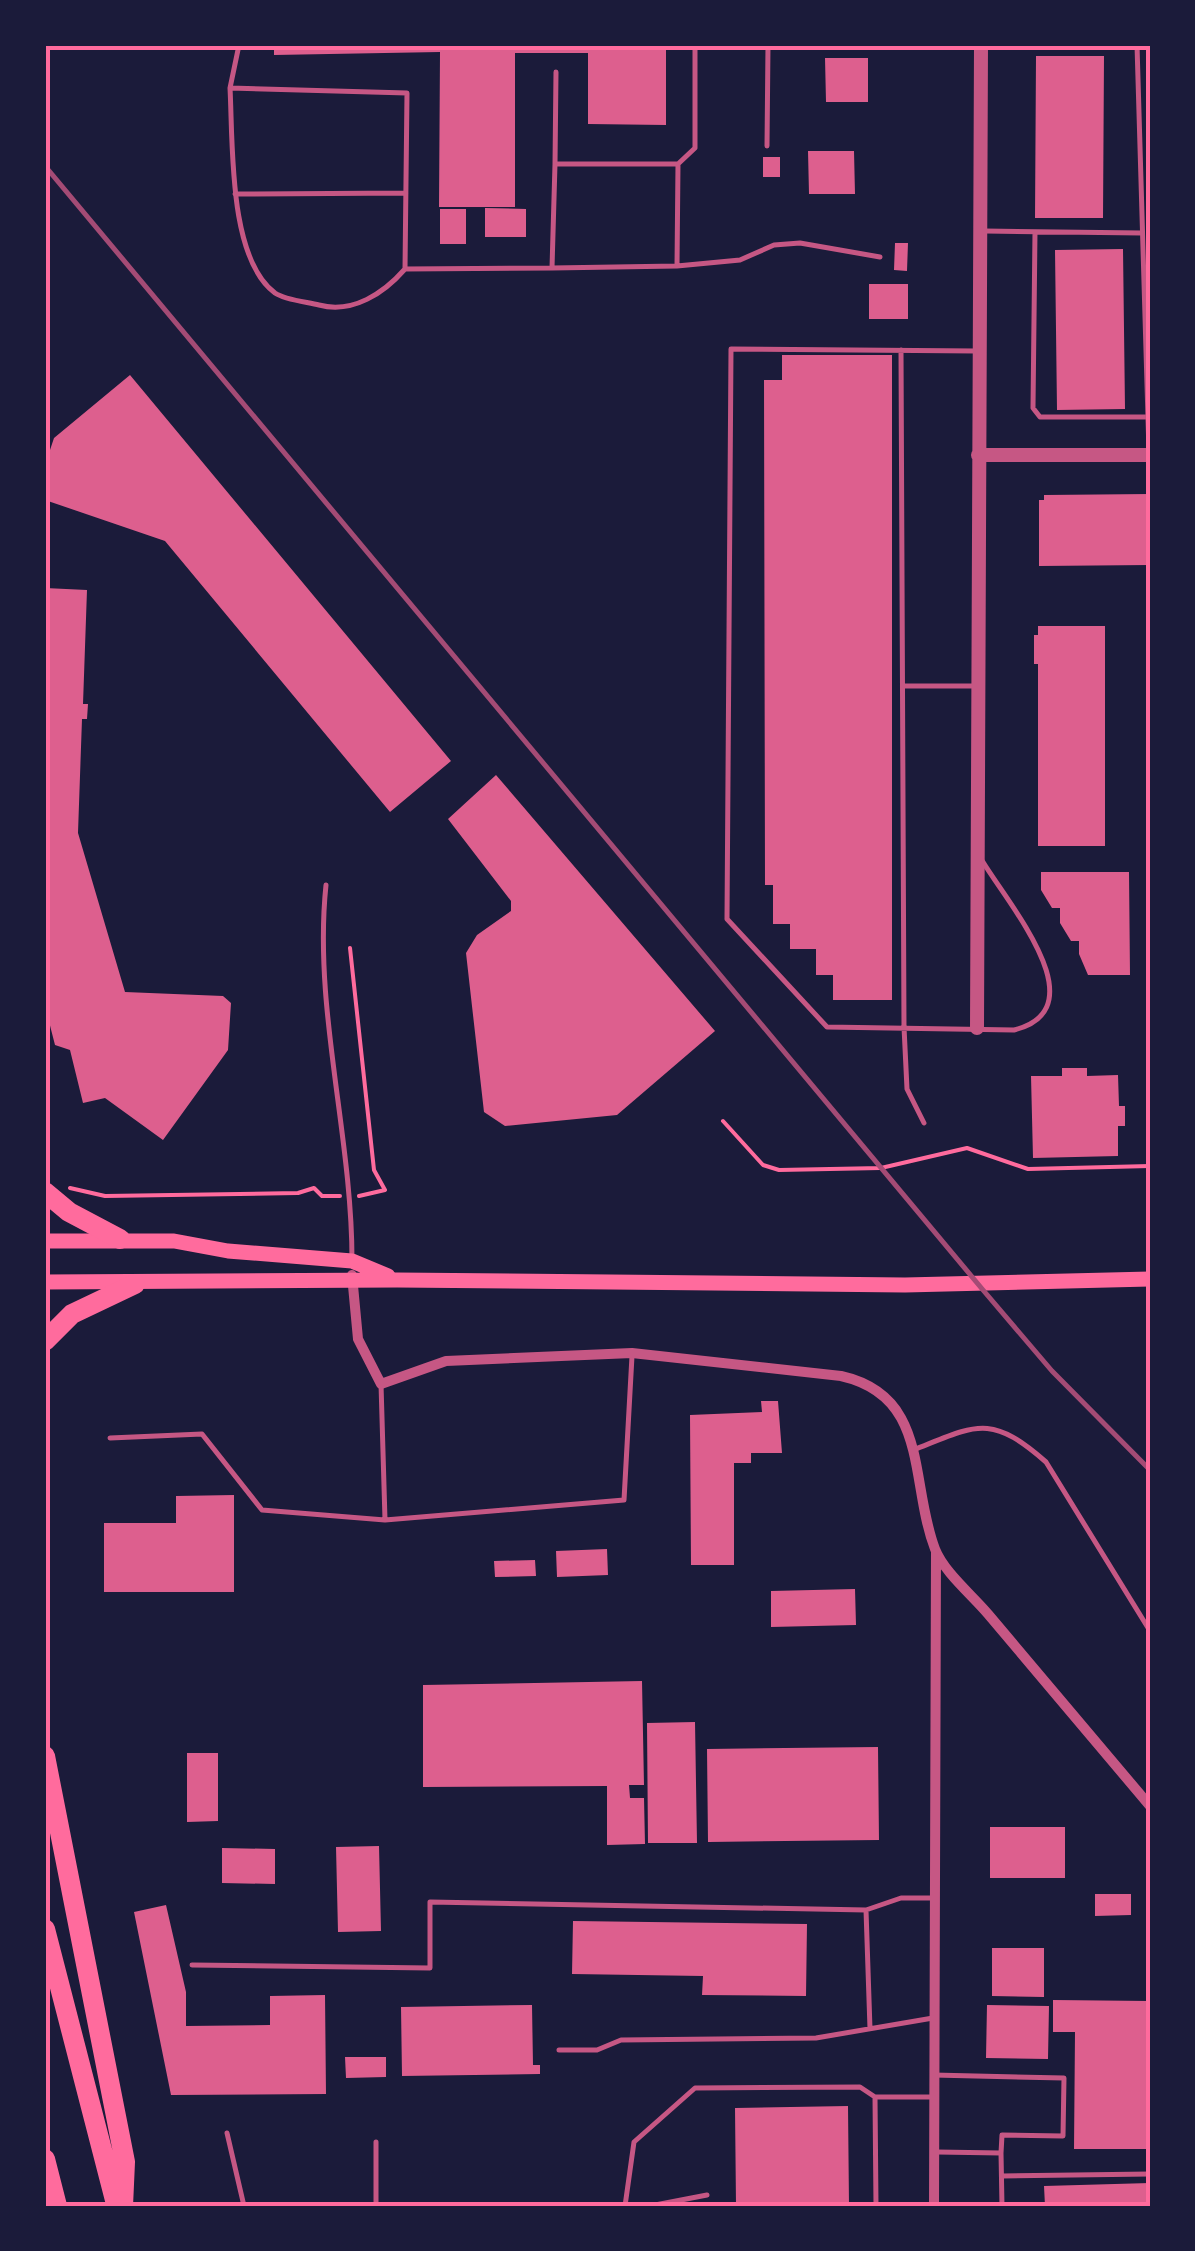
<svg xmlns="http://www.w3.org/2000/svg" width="1195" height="2251" font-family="'PT Sans Narrow',sans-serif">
  <rect width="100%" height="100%" fill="#1b1b3a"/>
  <!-- building -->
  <path fill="#dd5f8e" d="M274,45H666V125L588,124V53H515V207H439L440,52L274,55Z
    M1036,56H1104L1103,218H1035Z
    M825,58H868V102H826Z
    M808,151H854L855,194H809Z
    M763,157H780V177H763Z
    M485,208L526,209V237H485Z
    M440,209H466V244H440Z
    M895,243H908L907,271L894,270Z
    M1123,249L1125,409L1057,410L1055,250Z
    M869,284H908V319H869Z
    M782,355H892V1000H833V975H816V949H790V924H773V885H765L764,380H782Z
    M130,375L451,761L390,812L165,541L45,500V465L54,438Z
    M1150,494V565L1039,566V500H1044V495Z
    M45,588L87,590L83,704H88L87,719H82L78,833L125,992L223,996L231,1003L228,1050L163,1140L105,1098L83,1103L70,1050L55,1045L45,1006Z
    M1038,626H1105V846H1038V664H1034V635H1038Z
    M496,775L715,1031L617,1115L505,1126L484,1112L466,953L477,935L511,911V901L448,819Z
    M1041,872H1129L1130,975H1088L1079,954V941H1071L1060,923V908H1052L1041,890Z
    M1062,1068H1087V1076L1118,1075L1119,1106H1125V1126H1118V1156L1033,1158L1031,1076H1062Z
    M761,1401H778L782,1453H751V1463H734V1565H691L690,1415L762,1412Z
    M234,1495V1592H104V1523H176V1496Z
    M607,1549L608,1575L557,1577L556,1551Z
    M535,1560L536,1576L495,1577L494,1561Z
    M855,1589L856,1625L771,1627V1591Z
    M642,1681L644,1785H629L630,1798H644L645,1844L607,1845V1786L423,1787V1685Z
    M695,1722L697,1843H648L647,1723Z
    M878,1747L879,1840L708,1842L707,1749Z
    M187,1753H218V1821L187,1822Z
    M990,1827H1065V1878H990Z
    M379,1846L381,1931L338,1932L336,1847Z
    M222,1848L275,1849V1884L222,1883Z
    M1095,1894H1131V1915L1095,1916Z
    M166,1905L186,1992V2026L270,2025V1996L325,1995L326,2094L171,2095L134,1912Z
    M573,1921L807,1924L806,1996L702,1995L703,1976L572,1974Z
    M992,1948H1044V1997L992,1996Z
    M1053,2000L1150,2001V2149H1074L1075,2032H1053Z
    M532,2005L533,2065H540V2074L402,2076L401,2007Z
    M987,2005L1049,2006L1048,2059L986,2058Z
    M345,2057H386V2077L346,2078Z
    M848,2106L849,2206H736L735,2108Z
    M1150,2183V2206H1045L1044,2186Z"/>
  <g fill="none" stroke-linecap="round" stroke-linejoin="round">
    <!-- path -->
    <path stroke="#ff6b9d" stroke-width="4" d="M350,948L374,1170L385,1190L359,1196
      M723,1121L763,1165L779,1170L881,1168L967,1148L1028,1169L1150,1166
      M70,1188L105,1196L298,1193L314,1188L322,1196H340"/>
    <!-- service -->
    <path stroke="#c65784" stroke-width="5" d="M239,45L230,88L407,93L405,269L552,268
      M1137,45L1149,452
      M556,72L555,164H678L695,148V45
      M230,88C233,142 228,258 275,293C285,300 307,302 319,305C353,314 384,293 405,269
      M767,146L768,45
      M555,164L552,268L677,266L678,164
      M235,194L406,193
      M985,231L1142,233
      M1035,232L1033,408L1040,417H1148
      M677,266L740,260L774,245L800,243L880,257
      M901,350L904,1027L907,1089L924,1123
      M976,351L731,349L727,919L827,1027L1014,1030C1099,1009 1009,905 983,862
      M903,686H975
      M326,885C313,1008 352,1135 352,1260
      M381,1384L385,1520
      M110,1438L202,1434L262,1510L385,1520L624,1500L632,1356
      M913,1450C977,1425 990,1413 1046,1462L1150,1631
      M866,1910L870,2029
      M192,1965L430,1968V1902L866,1910L901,1898H932
      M559,2050H597L621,2040L816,2038L933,2018
      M933,2075L1064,2078L1063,2136L1002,2135L1001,2153L937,2152
      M227,2133L244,2206
      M376,2142V2206
      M1001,2153L1002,2206
      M1002,2176L1150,2174
      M625,2206L634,2142L695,2088L860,2087L875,2097
      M650,2206L707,2195
      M876,2206L875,2097H933"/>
    <!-- minor -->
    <path stroke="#c65784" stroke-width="10" d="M352,1275L358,1339L381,1384L446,1361L632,1353L841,1376C930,1396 909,1481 935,1549C944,1572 972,1595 988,1614C1042,1678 1096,1742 1150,1806
      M934,2206L936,1552"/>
    <!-- tertiary -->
    <path stroke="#c65784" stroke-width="14" d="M978,455H1150
      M977,1028L981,45"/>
    <!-- secondary -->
    <path stroke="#ff6b9d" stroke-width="15" d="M45,1241H174L228,1251L352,1261L388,1276
      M45,1282L397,1280L905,1285L1150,1279"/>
    <!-- motorway -->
    <path stroke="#ff6b9d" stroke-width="20" d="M45,1192L69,1212L120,1239
      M45,1341L72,1314L135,1284
      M45,1756L125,2162L123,2206
      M45,1929L116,2204
      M45,2159L57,2206"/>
    <!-- rail -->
    <path stroke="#a44b75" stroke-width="5" d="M45,166L983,1290L1052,1371L1150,1470"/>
  </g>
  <!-- border -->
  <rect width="1195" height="2251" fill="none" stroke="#1b1b3a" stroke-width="95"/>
  <rect x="48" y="48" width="1100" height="2156" fill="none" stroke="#ff6b9d" stroke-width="4"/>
</svg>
